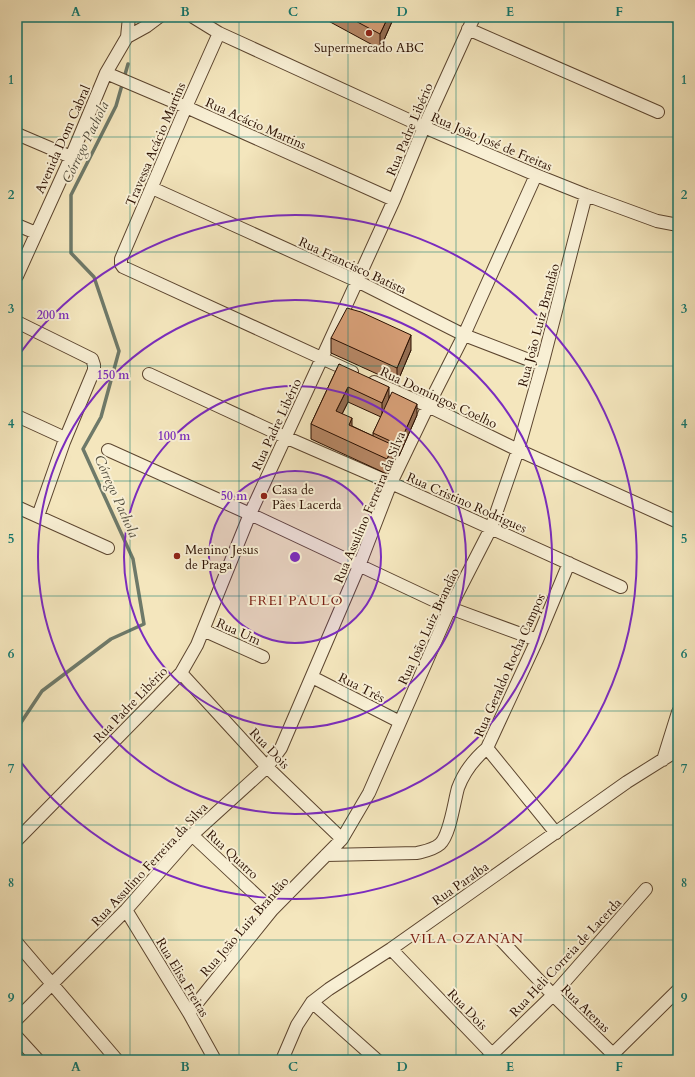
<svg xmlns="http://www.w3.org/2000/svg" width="695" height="1077" font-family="Cardo,serif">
  <rect width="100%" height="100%" fill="#f4e6bd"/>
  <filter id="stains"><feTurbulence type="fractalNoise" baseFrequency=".005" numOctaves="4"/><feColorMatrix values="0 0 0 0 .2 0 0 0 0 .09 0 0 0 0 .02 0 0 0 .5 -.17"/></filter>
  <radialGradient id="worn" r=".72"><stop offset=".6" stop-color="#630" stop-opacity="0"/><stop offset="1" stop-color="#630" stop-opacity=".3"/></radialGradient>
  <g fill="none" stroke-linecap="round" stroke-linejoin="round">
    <!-- stream -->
    <path stroke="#6e7969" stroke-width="3.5" d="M96,17H97
      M17,736L20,724L42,691L111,639L144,624L133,559L83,449L101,417L119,351L94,277L71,253V195L116,106L128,64"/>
    <!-- minor casing -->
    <g stroke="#5c452f" stroke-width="14">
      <path id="minor" d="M193,17L219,33L424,127L536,175L586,195L657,221L678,225
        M676,17H678
        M468,29L658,112
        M219,33L186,107L121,259V264L123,267L352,372
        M127,37L147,26L159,17
        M106,73L186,107L394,200
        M17,134L71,157
        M152,188L357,281L464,335L542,365
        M17,225L36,233
        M17,276L71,157L106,73L127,37L129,17
        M17,322L92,359L94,365V370L64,442L38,516
        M149,374L285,437L391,483L621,587
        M374,382L428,406L518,450L678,522
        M17,416L65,438
        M108,450L250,514L450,608L537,640
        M17,507L108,548
        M203,630L263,657
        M181,673L267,767L342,839
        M312,677L400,722
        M487,748L556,833
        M663,760L678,712
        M192,835L272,910
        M17,840L181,673L197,645L250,514L322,358L394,200L424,127L474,17
        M326,855L417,853C425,851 433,850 440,844C450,835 454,802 458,788C464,772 474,759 487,748L537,640L569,563
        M126,910L189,1013L215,1060
        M501,940L553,995L619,1060
        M17,943L117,1060
        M391,949L492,1054
        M312,1002L377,1060
        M189,1013L272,910L342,839L369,793L450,608L491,528L518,450L542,365L586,195
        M17,1019L126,910L192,835L267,767L281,748L359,566L391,483L428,406L464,335L536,175
        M17,1037L38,1060
        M282,1060L297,1025L312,1002L329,989L391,949L627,782L678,750
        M486,1060L553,995L646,889
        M607,1060L678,990"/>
    </g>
    <!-- minor -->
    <use href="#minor" stroke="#f8efd4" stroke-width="12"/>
  </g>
  <!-- wall -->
  <path fill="#b58664" stroke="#2a0f00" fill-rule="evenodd" d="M321,17H394L380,49Z
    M331,338L411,350L397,383L331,353Z
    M339,364L389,400L417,415L399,456L393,453V460L387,474L311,439V424ZM348,402L381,417L373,433V436L352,426L342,414Z"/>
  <!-- shaded-wall -->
  <path fill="#946d51" stroke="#2a0f00" d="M388,17H394L380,49V34Z
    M411,335V350L397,383V368Z
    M348,387V402L336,426V411Z
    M389,387V402L382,417V403Z
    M417,404V415L399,456V445Z
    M352,418V433L349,425Z
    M393,445V460L387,474V459Z"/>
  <!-- building -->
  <path fill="#d39c74" stroke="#2a0f00" d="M348,17H388L380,34Z
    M347,308L361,312L411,335L397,368L331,338Z
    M339,364L389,387L382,403L348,387L336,411L352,418L349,425L393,445L387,459L311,424Z
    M392,392L417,404L399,445L373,433Z
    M614,1057L617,1060H611Z"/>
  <!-- grid -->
  <path fill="none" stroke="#0f766e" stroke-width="1" stroke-opacity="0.55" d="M130,17V1060M239,17V1060M348,17V1060M456,17V1060M564,17V1060M17,137H678M17,252H678M17,366H678M17,481H678M17,596H678M17,711H678M17,825H678M17,940H678"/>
  <!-- distance rings -->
  <circle cx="295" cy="557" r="86" fill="#7b2cbf" fill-opacity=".12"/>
  <g fill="none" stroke="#7b2cbf" stroke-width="2">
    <circle cx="295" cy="557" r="86"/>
    <circle cx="295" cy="557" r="171"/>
    <circle cx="295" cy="557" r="257"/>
    <path d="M18 356A342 342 0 1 1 18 758"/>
  </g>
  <!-- markers -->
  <g fill="#8f2418" stroke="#f8efd4" stroke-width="1.5">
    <circle cx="369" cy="33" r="4"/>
    <circle cx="264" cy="496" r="4"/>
    <circle cx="177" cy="556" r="4"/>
  </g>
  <g text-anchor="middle" stroke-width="4" stroke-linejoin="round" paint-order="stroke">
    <!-- poi labels -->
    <g font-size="13" fill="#2a0f00" stroke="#f8efd4" text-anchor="start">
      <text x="369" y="52" text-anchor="middle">Supermercado ABC</text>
      <text x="272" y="494">Casa de<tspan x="272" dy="15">Pães Lacerda</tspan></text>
      <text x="185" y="554">Menino Jesus<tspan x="185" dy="15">de Praga</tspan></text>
    </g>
    <!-- street labels -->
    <g font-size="13" fill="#2a0f00" stroke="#f8efd4">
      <text transform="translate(256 123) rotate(24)" y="5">Rua Acácio Martins</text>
      <text transform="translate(409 129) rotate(-67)" y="5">Rua Padre Libério</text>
      <text transform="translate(62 139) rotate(-66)" y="5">Avenida Dom Cabral</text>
      <text transform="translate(492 141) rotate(23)" y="5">Rua João José de Freitas</text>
      <text transform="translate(155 144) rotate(-67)" y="5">Travessa Acácio Martins</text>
      <text transform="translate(353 265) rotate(25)" y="5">Rua Francisco Batista</text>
      <text transform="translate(538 325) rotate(-75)" y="5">Rua João Luiz Brandão</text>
      <text transform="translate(439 397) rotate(25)" y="5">Rua Domingos Coelho</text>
      <text transform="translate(276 424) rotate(-65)" y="5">Rua Padre Libério</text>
      <text transform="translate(467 502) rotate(24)" y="5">Rua Cristino Rodrigues</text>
      <text transform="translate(369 507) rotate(-67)" y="5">Rua Assulino Ferreira da Silva</text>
      <text transform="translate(428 626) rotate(-65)" y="5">Rua João Luiz Brandão</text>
      <text transform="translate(239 631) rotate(24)" y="5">Rua Um</text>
      <text transform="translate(509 665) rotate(-66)" y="5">Rua Geraldo Rocha Campos</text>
      <text transform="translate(362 687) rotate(27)" y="5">Rua Três</text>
      <text transform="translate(130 704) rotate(-46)" y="5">Rua Padre Libério</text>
      <text transform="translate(270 748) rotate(46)" y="5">Rua Dois</text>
      <text transform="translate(233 854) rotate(43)" y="5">Rua Quatro</text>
      <text transform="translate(149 864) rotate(-47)" y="5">Rua Assulino Ferreira da Silva</text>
      <text transform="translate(460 883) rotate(-35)" y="5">Rua Paraíba</text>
      <text transform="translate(244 926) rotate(-49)" y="5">Rua João Luiz Brandão</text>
      <text transform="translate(565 957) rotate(-47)" y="5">Rua Heli Correia de Lacerda</text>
      <text transform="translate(183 977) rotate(59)" y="5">Rua Elisa Freitas</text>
      <text transform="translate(586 1008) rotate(44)" y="5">Rua Atenas</text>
      <text transform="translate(468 1009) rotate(46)" y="5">Rua Dois</text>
    </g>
    <!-- water labels -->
    <g font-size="14" font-style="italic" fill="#524d3d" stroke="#f8efd4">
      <text transform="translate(85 142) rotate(-64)" y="5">Córrego Pachola</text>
      <text transform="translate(117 496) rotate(66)" y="5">Córrego Pachola</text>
    </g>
    <!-- neighbourhood labels -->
    <g font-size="14" letter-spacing="1" fill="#7a1f14" stroke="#f8efd4">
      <text x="296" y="605">FREI PAULO</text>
      <text x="467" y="943">VILA OZANAN</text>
    </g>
  </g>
  <circle cx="295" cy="557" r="6" fill="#7b2cbf" stroke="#f8efd4" stroke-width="2"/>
  <g font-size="12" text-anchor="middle" font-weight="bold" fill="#7b2cbf" stroke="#f8efd4" stroke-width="4" stroke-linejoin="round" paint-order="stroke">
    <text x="53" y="319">200 m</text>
    <text x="113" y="379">150 m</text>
    <text x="174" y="440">100 m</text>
    <text x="234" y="500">50 m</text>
  </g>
  <!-- margin -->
  <rect width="695" height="1077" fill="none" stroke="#f4e6bd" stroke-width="44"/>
  <rect x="22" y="22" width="651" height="1033" fill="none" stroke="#0f766e" stroke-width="1.5"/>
  <g font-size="13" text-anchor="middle" font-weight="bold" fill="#0f766e">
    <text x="76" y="16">A</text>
    <text x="185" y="16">B</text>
    <text x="293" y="16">C</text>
    <text x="402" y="16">D</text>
    <text x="510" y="16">E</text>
    <text x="619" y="16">F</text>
    <text x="11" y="84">1</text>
    <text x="684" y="84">1</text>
    <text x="11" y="199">2</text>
    <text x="684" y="199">2</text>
    <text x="11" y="313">3</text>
    <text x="684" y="313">3</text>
    <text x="11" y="428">4</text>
    <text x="684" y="428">4</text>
    <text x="11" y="543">5</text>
    <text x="684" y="543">5</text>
    <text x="11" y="658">6</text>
    <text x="684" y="658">6</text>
    <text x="11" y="773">7</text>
    <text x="684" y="773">7</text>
    <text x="11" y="887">8</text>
    <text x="684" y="887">8</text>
    <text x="11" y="1002">9</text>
    <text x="684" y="1002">9</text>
    <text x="76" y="1071">A</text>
    <text x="185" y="1071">B</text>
    <text x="293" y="1071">C</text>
    <text x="402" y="1071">D</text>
    <text x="510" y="1071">E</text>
    <text x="619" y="1071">F</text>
  </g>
  <rect width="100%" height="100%" filter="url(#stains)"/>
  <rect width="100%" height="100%" fill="url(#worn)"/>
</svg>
